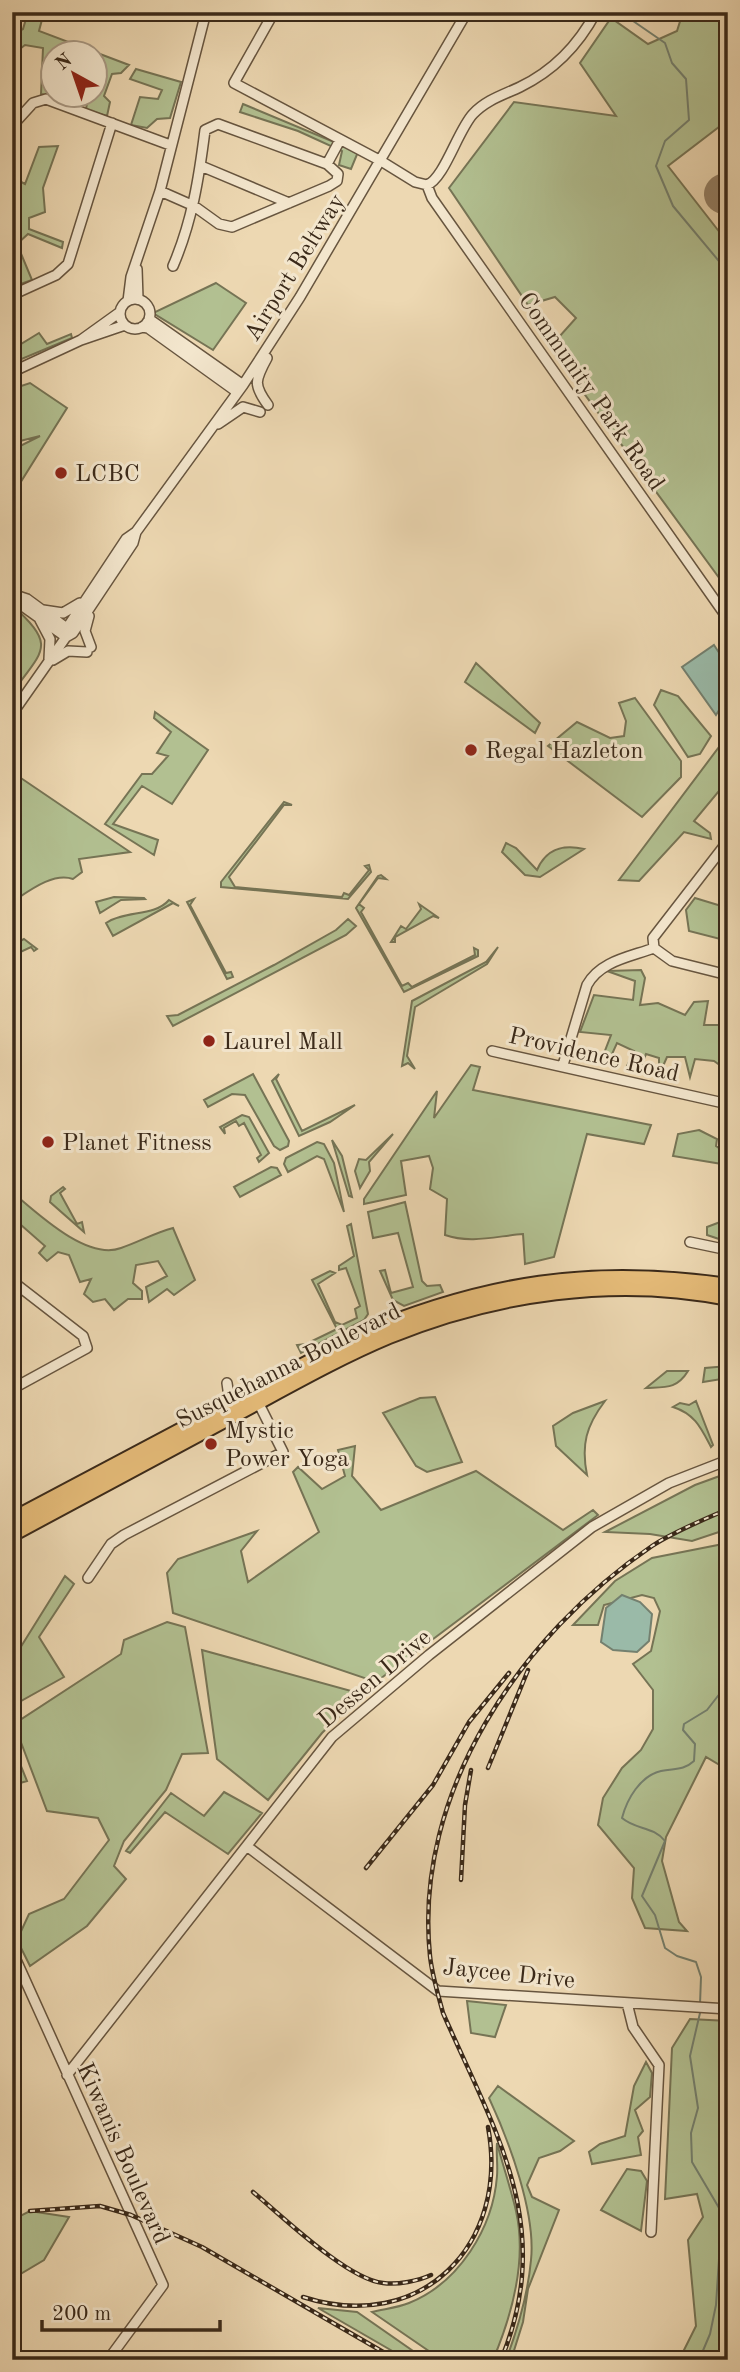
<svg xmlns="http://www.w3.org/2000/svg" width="740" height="2372" font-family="'Old Standard TT',serif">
  <rect width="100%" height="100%" fill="#edd8b2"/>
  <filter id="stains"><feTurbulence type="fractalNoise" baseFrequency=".00286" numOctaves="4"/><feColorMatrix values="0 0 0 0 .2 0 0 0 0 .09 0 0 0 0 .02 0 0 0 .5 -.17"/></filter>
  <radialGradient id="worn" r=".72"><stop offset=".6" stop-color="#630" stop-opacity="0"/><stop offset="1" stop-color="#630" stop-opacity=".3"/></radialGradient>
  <!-- green -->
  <path fill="#b2c091" stroke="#767455" stroke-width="2" d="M28,12H44L39,31L129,65L121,73L112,74L104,96L110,102L107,116L86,110L88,95L94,94V52H52V94L72,95L68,102L41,94L43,48L25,45L12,55V35L23,29Z
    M683,12H728V120L668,166L728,243V590L550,347L576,318L555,297L528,305L449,188L514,102L616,116L580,63L611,18L648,44L677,31Z
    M136,69L181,82L170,118L157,119L147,128L131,125L140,97L158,99L162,90L130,79Z
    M243,104L358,152L351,169L339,165L342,151L298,131L240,112Z
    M58,146L43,188L45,212L29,218V229L63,242L62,248L28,234L17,244L32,280L12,287V177L25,184L39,147Z
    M216,283L246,303L213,350L153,313Z
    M39,333L47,344L71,334L72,338L12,363V339L16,347Z
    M30,383L67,408L12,496V450L40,436L12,443V389Z
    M12,605C57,646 44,649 12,693Z
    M476,663L540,723L535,733L465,682Z
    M661,690L678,696L711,736L700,754L688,757L654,705Z
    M635,698L681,761V777L642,817L548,746L577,722L610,738L624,736L626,721L619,703Z
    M155,712L208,750L172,804L142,786L113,824L158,840L154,855L105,824L142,774H152L168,756L157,753L171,732L154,718Z
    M728,735V787L723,786L694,821L710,833L711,839L684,832L639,881L619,880Z
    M12,772L130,852L79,859L82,872L73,879C53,872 29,891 12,902Z
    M284,802L292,805H284L229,877L235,887L342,897L344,893L349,895L369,870L365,866L369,865L371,872L348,899L221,887V882Z
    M506,843L516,848L537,870C546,849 562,844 584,849L540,877L525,875L502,852Z
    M381,875L386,879L378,878L359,904L364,908L361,912L402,986L408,983L412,987L475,955L474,948L478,950V956L404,992L356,908L378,876Z
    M114,897L144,898L145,899L121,900L100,913L96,902Z
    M695,898L728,908V941L689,931L686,910Z
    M194,899L190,905L226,973L231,972L233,977L227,979L187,902Z
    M169,900L179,906L173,903L113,936L106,923C126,910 154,917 169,900Z
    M419,904L439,918L433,916L395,937V942H391L401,926L406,929L421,909Z
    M348,919L356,926L346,935L173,1026L167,1016L178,1015L274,965L336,930Z
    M24,939L37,949L34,951L31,947L12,956V945Z
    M498,947L487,964L415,1007L407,1056L415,1069L408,1063L402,1066L412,1001L486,962Z
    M641,970L645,978L640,1005L658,1003L685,1015L694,1002L708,1001L704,1025H725L728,1003V1093L721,1090L728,1071L714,1061L695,1059L690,1077L685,1057H667L659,1075V1058L646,1054L639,1072L627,1066L634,1051L617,1043L608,1063L601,1061L611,1035L580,1032L594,995L633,1000L635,981L607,971Z
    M471,1065L480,1067L473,1090L651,1125L644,1144L587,1134L554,1257L525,1264L523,1234C497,1236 470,1244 445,1235L447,1199L430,1189L433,1168L429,1156L401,1161L406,1195L364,1204V1199L437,1091L434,1118Z
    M253,1074L289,1141L288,1146L280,1150L274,1146L245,1095L232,1094L208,1107L204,1100Z
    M279,1074L276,1079L302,1131L355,1105L330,1122L299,1136L272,1081Z
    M242,1115L249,1117L269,1153L259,1162L257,1158L261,1155L244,1123L239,1126L236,1121L224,1128L225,1134L220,1127Z
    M699,1130L717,1139L716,1146L725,1152L728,1150V1165L673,1156L678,1134Z
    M393,1134L369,1162L370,1171L360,1188L355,1171L359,1159L366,1160Z
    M332,1140L342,1156L352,1197L349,1196Z
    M317,1142L324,1144L334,1163L344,1212L324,1159L317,1156L288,1172L284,1164L286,1158Z
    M271,1167L277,1168L281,1175L240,1197L234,1187Z
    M63,1187L65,1189L60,1193L77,1224L82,1222L84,1232L50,1202L51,1196Z
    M12,1192C37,1213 87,1261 121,1248C139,1242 154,1233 173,1228L195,1280L174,1295L167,1289L149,1302L146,1287L167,1276L158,1261L136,1265L133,1283L142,1291V1299H128L114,1310L105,1299L93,1302L84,1294L91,1279L80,1282L69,1255L58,1252L47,1261L39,1253L45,1246L12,1217Z
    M405,1202L422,1281L427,1286L440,1285L443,1292L404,1306L393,1300L380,1271L385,1270L391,1293L413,1287L398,1233L373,1238L368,1212Z
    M728,1219V1242L707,1235V1227Z
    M351,1224L368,1314L364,1320L301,1353L297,1345L306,1344L337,1329L312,1280L330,1271L335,1273L318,1284L335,1322L342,1325L357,1318L355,1309L360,1306L346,1268L339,1270V1266L354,1256L347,1226Z
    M728,1366V1378L703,1382L705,1368Z
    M667,1371H688C677,1389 666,1387 646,1388Z
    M435,1397L462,1462L427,1472L416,1466L383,1413L420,1398Z
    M605,1401C586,1426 581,1445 587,1475L556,1446L553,1426L573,1413Z
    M696,1401L713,1445L711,1447C701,1428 695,1414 673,1407L680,1403L689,1405Z
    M355,1446L352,1476L381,1510L476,1471L563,1530L593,1510L598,1515L376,1682L173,1613L167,1573L178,1559L257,1531L241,1551L248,1582L319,1532L293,1472L298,1467L322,1489L345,1476L338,1450Z
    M728,1473V1529L692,1541L650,1534L605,1532L695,1485Z
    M728,1543V1770L706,1757L666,1837L662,1861L679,1922L687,1931L645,1928L632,1898L634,1868L598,1825L603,1798L622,1768L641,1750L653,1729V1690L633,1664L651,1651L660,1611L654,1598L642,1595L604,1605L598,1625H573L615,1581L652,1558Z
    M65,1576L74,1584L39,1637L64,1677L12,1706V1661Z
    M167,1622L185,1627L208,1753L182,1754L166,1790L124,1841L114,1866L126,1879L87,1926L30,1966L17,1940L29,1914L64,1899L109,1840L98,1818L47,1811L14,1724L121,1654L124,1640Z
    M202,1650L362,1694L322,1733L268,1800L217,1759Z
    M12,1744L27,1781L13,1785L12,1781Z
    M224,1792L262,1813L228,1854L165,1812L130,1853L126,1851L171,1793L204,1816Z
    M467,2001L506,2005L495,2037L471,2033Z
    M690,2019L728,2021V2360H679L696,2326L688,2240L703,2217L697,2194L665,2199L672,2048Z
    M646,2062L652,2073L650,2097L635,2110L643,2131L638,2137L641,2155L592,2164L589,2152L600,2144L625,2136L634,2086Z
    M498,2086L574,2141L560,2151L539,2158L527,2185L532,2197L559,2210L528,2289L523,2322L511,2360H506C518,2328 528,2293 531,2260C536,2213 509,2141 489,2098Z
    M497,2143C503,2166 511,2189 516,2211C527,2260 512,2315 493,2360H442L372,2312C383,2309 397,2308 409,2303C459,2283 493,2228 497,2176C498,2165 496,2154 497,2143Z
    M627,2169L641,2171L647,2181L641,2231L601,2210Z
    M30,2211L69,2217L44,2260L12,2279V2220Z
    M318,2308L357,2312L426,2360H408Z"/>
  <!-- water -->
  <path fill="#9abaa8" stroke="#74806f" stroke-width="2" d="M714,645C732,670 734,689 716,715L682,667Z
    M622,1595L640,1602L652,1614L649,1641L637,1652L613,1650L601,1642L606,1608Z"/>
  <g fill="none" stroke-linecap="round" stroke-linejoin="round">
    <!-- stream -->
    <path stroke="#74806f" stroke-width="2" d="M620,12L665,43L672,63L686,79L689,120L665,141L656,166L673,206L728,272
      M700,2004L701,1977L696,1962L677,1956L665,1948L655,1915L642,1896L665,1841C653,1826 636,1830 622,1818C627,1799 640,1776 661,1771C674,1768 683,1771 694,1761L695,1744L683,1730L684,1724L707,1710L728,1683
      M699,2360L710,2334L716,2305L722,2213L692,2162L691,2133L698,2108L690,2056L700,2013"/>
    <!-- runway -->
    <path stroke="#948066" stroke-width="40" d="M724,194L728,192"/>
    <!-- minor casing -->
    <g stroke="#67553f" stroke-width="12">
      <path id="minor" d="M274,12L234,83L381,161L415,182L427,185C444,179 458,130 473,114C486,100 503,95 520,87C553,71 579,44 596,12
        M12,126L33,103L46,99L170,145
        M327,164L340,140
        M201,166L289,203
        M427,185L432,198L728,619
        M160,191L194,206L219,224L232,227L329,186L337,181L338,174L327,164L218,124L205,130C199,178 192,222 173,266
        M137,269L138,299
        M12,295L56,275L68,264L112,123
        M120 314a15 15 0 1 1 30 0a15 15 0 1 1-30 0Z
        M128,301L131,277L160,191L206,12
        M120,312L81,340L125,325
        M149,319L243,385
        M142,327L148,328L237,392
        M267,358C255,380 253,385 268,405
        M12,372L81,340
        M218,424L243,407L260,412
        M15,595L27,599L72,632
        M16,597L24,607L66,637
        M43,610L63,613L80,603
        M89,616L85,631L91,647
        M40,620L50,639L49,659
        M66,637L67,628L126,539L136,532L243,385L300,297L467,12
        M53,660L68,651L87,652
        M12,714L66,637L73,633L133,543L136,532
        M654,948L653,938L728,841
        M654,948L672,961L728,975
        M492,1051L728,1104
        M563,1065L587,985C600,961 630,957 654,948
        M690,1242L728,1250
        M12,1281L83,1336L87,1348L12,1389
        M227,1383L230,1404
        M88,1578L111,1544L124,1535L283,1452L257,1400
        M248,1847L438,1991L728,2009
        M12,1951L163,2285L108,2360
        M627,2003L633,2027L659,2065L651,2232
        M67,2075L332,1737L429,1655L592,1527L669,1483L728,1460"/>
    </g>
    <!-- highway casing -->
    <g stroke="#3a2919" stroke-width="18">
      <path id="highway" d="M12,1520L359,1336C485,1283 592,1266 728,1286
        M12,1534C84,1495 156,1457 228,1418C281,1390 334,1359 389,1336C494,1293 615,1275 728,1298"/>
    </g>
    <!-- minor -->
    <use href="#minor" stroke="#f3e6cd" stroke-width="9"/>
    <!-- highway -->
    <use href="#highway" stroke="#e6bc79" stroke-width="14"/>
    <!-- rail casing -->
    <g stroke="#3a2919" stroke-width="4.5">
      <path id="rail" d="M488,1768L528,1670
        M366,1868L433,1785L469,1722L509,1673
        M461,1880L465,1805L471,1770
        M253,2192C282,2216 347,2279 383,2283C398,2285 418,2281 431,2275
        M30,2211L100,2206L131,2215L202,2247L397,2360
        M303,2297C421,2335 510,2245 488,2127
        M501,2360C556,2226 496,2134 443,2013C438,1994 432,1975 430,1956C413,1792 521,1635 652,1546C675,1531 703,1520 728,1509"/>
    </g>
    <!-- rail -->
    <use href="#rail" stroke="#f3e6cd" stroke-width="2" stroke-dasharray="5" stroke-linecap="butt"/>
  </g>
  <!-- markers -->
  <g fill="#8f2418" stroke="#f3e6cd" stroke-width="2.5">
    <circle cx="61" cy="473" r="7"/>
    <circle cx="471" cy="750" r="7"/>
    <circle cx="209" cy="1041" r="7"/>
    <circle cx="48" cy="1142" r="7"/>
    <circle cx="211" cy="1444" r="7"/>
  </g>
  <g text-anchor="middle" stroke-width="6" stroke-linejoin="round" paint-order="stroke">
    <!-- street labels -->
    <g font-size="24" fill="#3a2919" stroke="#f3e6cd">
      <text transform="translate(294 267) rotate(-58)" y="8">Airport Beltway</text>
      <text transform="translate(592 391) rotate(55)" y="8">Community Park Road</text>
      <text transform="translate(594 1054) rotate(13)" y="8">Providence Road</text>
      <text transform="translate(288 1365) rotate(-27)" y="8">Susquehanna Boulevard</text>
      <text transform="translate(374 1678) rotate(-40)" y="8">Dessen Drive</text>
      <text transform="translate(509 1973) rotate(6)" y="8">Jaycee Drive</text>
      <text transform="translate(124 2153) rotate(66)" y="8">Kiwanis Boulevard</text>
    </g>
    <!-- poi labels -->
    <g font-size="24" fill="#3a2919" stroke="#f3e6cd" text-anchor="start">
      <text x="75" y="481">LCBC</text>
      <text x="485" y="758">Regal Hazleton</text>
      <text x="223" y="1049">Laurel Mall</text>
      <text x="62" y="1150">Planet Fitness</text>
      <text x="225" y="1438">Mystic<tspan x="225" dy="28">Power Yoga</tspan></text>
    </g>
  </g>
  <!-- margin -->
  <rect width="740" height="2372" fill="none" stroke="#edd8b2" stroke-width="42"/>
  <rect x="14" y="14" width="712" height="2344" fill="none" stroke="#3a2919" stroke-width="3.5"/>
  <rect x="21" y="21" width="698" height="2330" fill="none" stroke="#3a2919" stroke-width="2"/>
  <!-- north arrow -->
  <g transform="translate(74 74) rotate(320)"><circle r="33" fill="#f3e6cd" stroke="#a99a85" stroke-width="2"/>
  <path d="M0-5L12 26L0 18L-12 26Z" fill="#8f2418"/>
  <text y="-10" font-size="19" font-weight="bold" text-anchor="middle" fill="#3a2919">N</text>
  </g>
  <!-- scale -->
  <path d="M42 2320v10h178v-10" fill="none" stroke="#3a2919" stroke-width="3.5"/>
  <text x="52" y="2320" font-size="21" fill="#3a2919" stroke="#f3e6cd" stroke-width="5" paint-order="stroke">200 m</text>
  <rect width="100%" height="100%" filter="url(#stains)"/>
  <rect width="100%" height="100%" fill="url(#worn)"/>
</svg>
